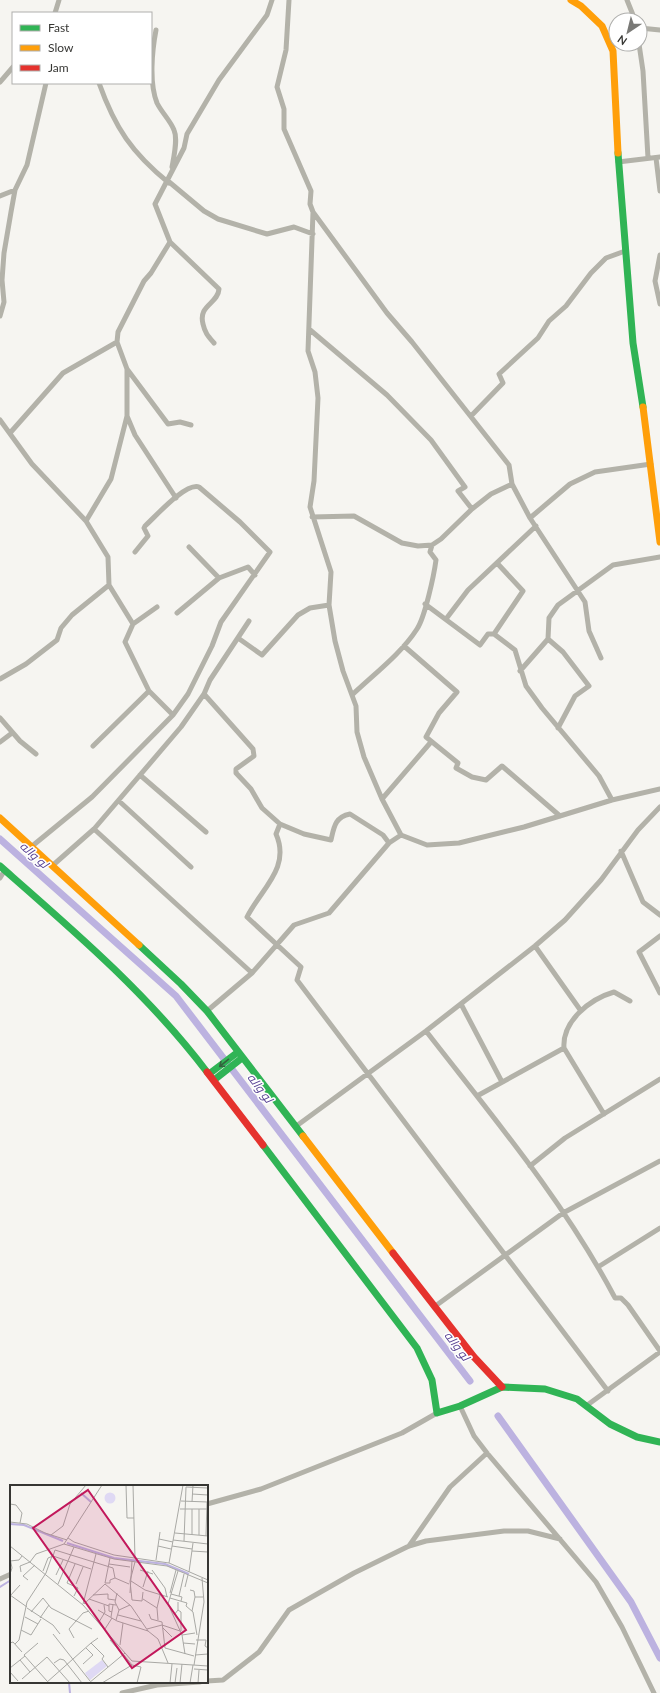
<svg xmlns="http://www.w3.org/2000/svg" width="660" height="1693" font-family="Lato,Cairo,sans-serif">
  <rect width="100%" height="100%" fill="#f6f5f1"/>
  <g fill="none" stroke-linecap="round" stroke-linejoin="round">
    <!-- stream -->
    <path stroke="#bcb2e0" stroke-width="2" d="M0,1587L11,1580
      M69,1682L70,1693"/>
    <!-- canal -->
    <path stroke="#bcb2e0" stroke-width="7" d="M0,839L176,996L470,1381
      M498,1416L631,1602L660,1658"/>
    <!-- street -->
    <path stroke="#b3b2a9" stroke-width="5" d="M289,0L286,50L277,87L284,109V129L311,191L310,204L313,212L308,351L315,372L318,398L314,481L310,507L331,572L329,605L335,641L343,671L356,706L357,732L364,757L382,799L401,835L427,845L459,843L524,827L612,800L660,789
      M627,0L635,20
      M55,13L59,0
      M640,28L660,30
      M156,30C152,51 149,83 157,103C162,113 170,120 174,130C178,139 174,156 172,167
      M639,44L643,71L648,158
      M0,82L13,67
      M99,83C115,128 132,153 169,183
      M656,158L660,191
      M618,162L660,157
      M168,181L204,211L218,219L267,234L294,227L313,234
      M0,196L15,190
      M313,212L387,313L412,342L509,465L512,484L530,518L585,602L589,631L601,658
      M170,242L151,273L144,281L118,332L117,342L127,369V416L135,435L176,498
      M660,255L655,281L660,304
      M0,316L4,302L2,280L4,253L11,212L15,190L27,165L46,83
      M309,329L387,395L431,440L465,487L458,491L472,509
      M214,343C208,336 205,333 203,324C198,305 218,304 219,289L170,242L155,204L184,148L187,134L219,80L267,15L272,0
      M127,369L168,424L180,422L191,425
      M471,416L503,383L499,374L538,338L549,321L566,306L591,273L606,258L625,251
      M0,420L32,464L86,521L108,557L109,585L133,624L125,642L149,691L173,715
      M10,433L63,373L117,342
      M312,517L354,516L402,543L418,546L432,545L441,539L472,509L491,494L512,484
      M530,518L570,484L595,472L651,464
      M86,521L111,479L127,416
      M189,547L219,578
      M425,604L480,645L488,634H494L515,650L526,686L542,708L599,776L612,800
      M177,613L219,578L248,567L255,575
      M446,619L468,590L536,526
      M133,624L157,607
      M494,634L523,591L497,563
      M238,638L262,655L298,615L310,608L329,605
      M548,639L563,652L589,686L575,696L558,728
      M404,646L457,692L439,713L426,737L458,763L456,768L472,777L486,780L502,766L560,816
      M520,671L548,639L549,618L558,605L613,565L660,557
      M0,679L26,664L57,640L61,628L72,615L109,585
      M204,694L253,749L254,756L236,769V773L251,789L262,808L280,824L304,834L331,840C334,827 335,817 350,814L383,835L389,843
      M352,695C374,674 401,654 417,629C425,617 434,575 436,560L430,552L432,545
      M0,718L20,741L36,754
      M0,742L12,733
      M93,746L149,691
      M140,775L206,832
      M382,799L431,742
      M119,801L191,867
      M280,824L276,834C291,868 261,889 247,917L301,967L297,980L608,1391
      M94,829L252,973
      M31,847L92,797L173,715L188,694L212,646L221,622L270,552L240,522L199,487C186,482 155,517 145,526L144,528L148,536L135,552
      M621,851L643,902L660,915
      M52,866L94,829L181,727L204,694L210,680L249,621
      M0,878L5,870
      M660,936L639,952L660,993
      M535,946L581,1011
      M461,1004L502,1082
      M207,1011L252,973L294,925L329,913L389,843L401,835
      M426,1031C492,1116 563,1200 614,1296L615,1298H621L628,1305L660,1351
      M477,1096L564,1048
      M604,1114L564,1048C562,1021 590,999 614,992L630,1001
      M295,1127L426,1031L535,946L565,920L601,880L638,830L660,807
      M530,1166L565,1138L660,1079
      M598,1267L660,1228
      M434,1307L563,1213L660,1161
      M460,1406L474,1436L487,1453L596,1582L622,1627L654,1693
      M586,1406L660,1352
      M207,1504L261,1489L402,1433L437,1413
      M409,1546L450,1487L487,1453
      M0,1579L11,1574
      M207,1681L223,1680L259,1652L289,1610L354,1573L409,1546L426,1541L504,1531H528L560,1539
      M122,1693L157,1685L200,1682"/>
    <!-- fast -->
    <path stroke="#30b455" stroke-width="7" d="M618,153L633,343L643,407
      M0,866C73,930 148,994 207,1072
      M139,945L181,984L207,1011L303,1136
      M209,1074L238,1052
      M214,1080L242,1058
      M263,1145L417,1348L432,1380L437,1413L460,1406L502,1387L545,1389L577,1399L610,1424L637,1437L660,1442"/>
    <!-- slow -->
    <path stroke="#ff9f0a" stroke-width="7" d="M571,0L581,6L602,26L613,51L618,153
      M643,407L660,542
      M0,818L139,945
      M303,1136L393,1253"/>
    <!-- jam -->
    <path stroke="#e5322d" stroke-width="7" d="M207,1072L263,1145
      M393,1253L474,1357L502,1387"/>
  </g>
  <!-- one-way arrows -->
  <defs><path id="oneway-shaft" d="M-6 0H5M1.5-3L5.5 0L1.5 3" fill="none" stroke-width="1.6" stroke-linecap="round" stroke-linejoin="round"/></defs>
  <use stroke="#34623f" href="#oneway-shaft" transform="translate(224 1063) rotate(141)"/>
  <g text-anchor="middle" stroke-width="3" stroke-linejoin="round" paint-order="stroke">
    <!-- water labels -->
    <g font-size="12" font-style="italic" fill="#584293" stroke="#fff">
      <text transform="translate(34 855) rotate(42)" y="4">لو واله</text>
      <text transform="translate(260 1088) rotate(53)" y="4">لو واله</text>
      <text transform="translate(457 1346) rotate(53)" y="4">لو واله</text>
    </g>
  </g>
  <!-- overview -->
  <g transform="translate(10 1485)">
    <rect width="198" height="198" fill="#f6f5f1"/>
    <path d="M94.5 13a5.5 5.5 0 1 1 11 0a5.5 5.5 0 1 1-11 0ZM92,175L97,181L80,195L75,188Z" fill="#dfd9f4"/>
    <path fill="none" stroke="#bcb2e0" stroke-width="2" d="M71,8L81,17M0,39L14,40L53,56M57,58L104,73L155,79L179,89"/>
    <path fill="none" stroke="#a9a9a5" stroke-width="1" d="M116,0L117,33H124M123,0L125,73M182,9L198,10M171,16L198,17M182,17L183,0M0,19L6,20L12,28L10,38M170,24H197M0,37L17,39L35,48L57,55M165,48L198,51M41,50L53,41L60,19L76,0M182,50V24M189,50V24M196,51L197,17M58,53L64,57L104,70L159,78L198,95M149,54L163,57M163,55L198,59M174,56L176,2L198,3M54,59L104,74L157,81L198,98M0,61L73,120L122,176L183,180M148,61L161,64M162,61L182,64M45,65L103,83L105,93M182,66L198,67M43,71L81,84M0,73L2,83L0,89M146,75L150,47M0,76L9,75L12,71M125,77L120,96L122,115L132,116L133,107M159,78L173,0M99,79L120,82M130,85L143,89M142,85L155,103L157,112M33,86L38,73L43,71L45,65M168,86L158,119L172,150L175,169M11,87L10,81L20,77L26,69L54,59L92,0M179,87L183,58M46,90L53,75M18,95L13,91L25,80M121,96L135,105L158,112M95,98H100V95L105,93L119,99M95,98L100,73M48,99L64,62M66,99L73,82M95,99L121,121L138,146L148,154L158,178M133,102L138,86M175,102L178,90M180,105L184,106L185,112H193M107,108L105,117L109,125M120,108L122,76M160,108L166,85M161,109L172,112L171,116M0,110L17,122M83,110L98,109V114L105,115M0,111L10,100M64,111L68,103L57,98L65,79M169,111L174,89M160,113L177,118L176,121L183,127L187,150M79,114L99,121M133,114L147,123L148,135M73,119L86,69M74,119L95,99M17,123L43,140L50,149M147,123L150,110M88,125L107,136L138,146M168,125L171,127V146M182,126L185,112M21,127L33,113L41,123L82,144M102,127L99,126V119L106,120M139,129L141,134L152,137L155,163M108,130L131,136M164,130L168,125V117M15,132L28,139M101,132L103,120M30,133L39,120M106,135L109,125L120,120M89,137L95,127L94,120M152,140L170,146M153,143L162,152M95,144L102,133M137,144L152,140M11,145L21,150L31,134M43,149L80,196M172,150L185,148M64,153L59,144L73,128L79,126M88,153L81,158L94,171L92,174L98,182M100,155L113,170M186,155H196L195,161L198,163M0,158L3,157L12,167M28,158L14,170L37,196M173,158L185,159M5,159L9,155L17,117L36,88L42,71M110,160L113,138M155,163L184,171M114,170L122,180L131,182L127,198M185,170L198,169M10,175L20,187M44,178L50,174L54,175L72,198M73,179L83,170L76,163M184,180L194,117L192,93M0,183L15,171M184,184L198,185M0,187L8,196M12,194L37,172L60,198M36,198L81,158M79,198L115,168M92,198L122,180M160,198L162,179M165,198L167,183M170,198L172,179M180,198L183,180L198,181M188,198L189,185"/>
    <path fill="#c2185b" fill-opacity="0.15" stroke="#c2185b" stroke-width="2" d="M78,5L176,145L122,183L23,43Z"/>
    <rect width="198" height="198" fill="none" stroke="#363633" stroke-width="2"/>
  </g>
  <!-- legend -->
  <rect x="12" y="12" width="140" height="72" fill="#ffffff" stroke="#afafad"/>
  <rect x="20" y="25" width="20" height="6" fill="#30b455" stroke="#afafad"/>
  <text x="48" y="32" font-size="12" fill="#363633">Fast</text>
  <rect x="20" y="45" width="20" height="6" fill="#ff9f0a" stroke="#afafad"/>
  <text x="48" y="52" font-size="12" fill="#363633">Slow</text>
  <rect x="20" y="65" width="20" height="6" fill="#e5322d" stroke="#afafad"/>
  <text x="48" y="72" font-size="12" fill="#363633">Jam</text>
  <!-- north arrow -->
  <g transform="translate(628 32) rotate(215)"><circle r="19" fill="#ffffff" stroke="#afafad"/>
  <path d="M0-3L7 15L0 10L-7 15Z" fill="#797976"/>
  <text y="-6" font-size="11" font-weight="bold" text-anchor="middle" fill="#363633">N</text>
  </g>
</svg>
